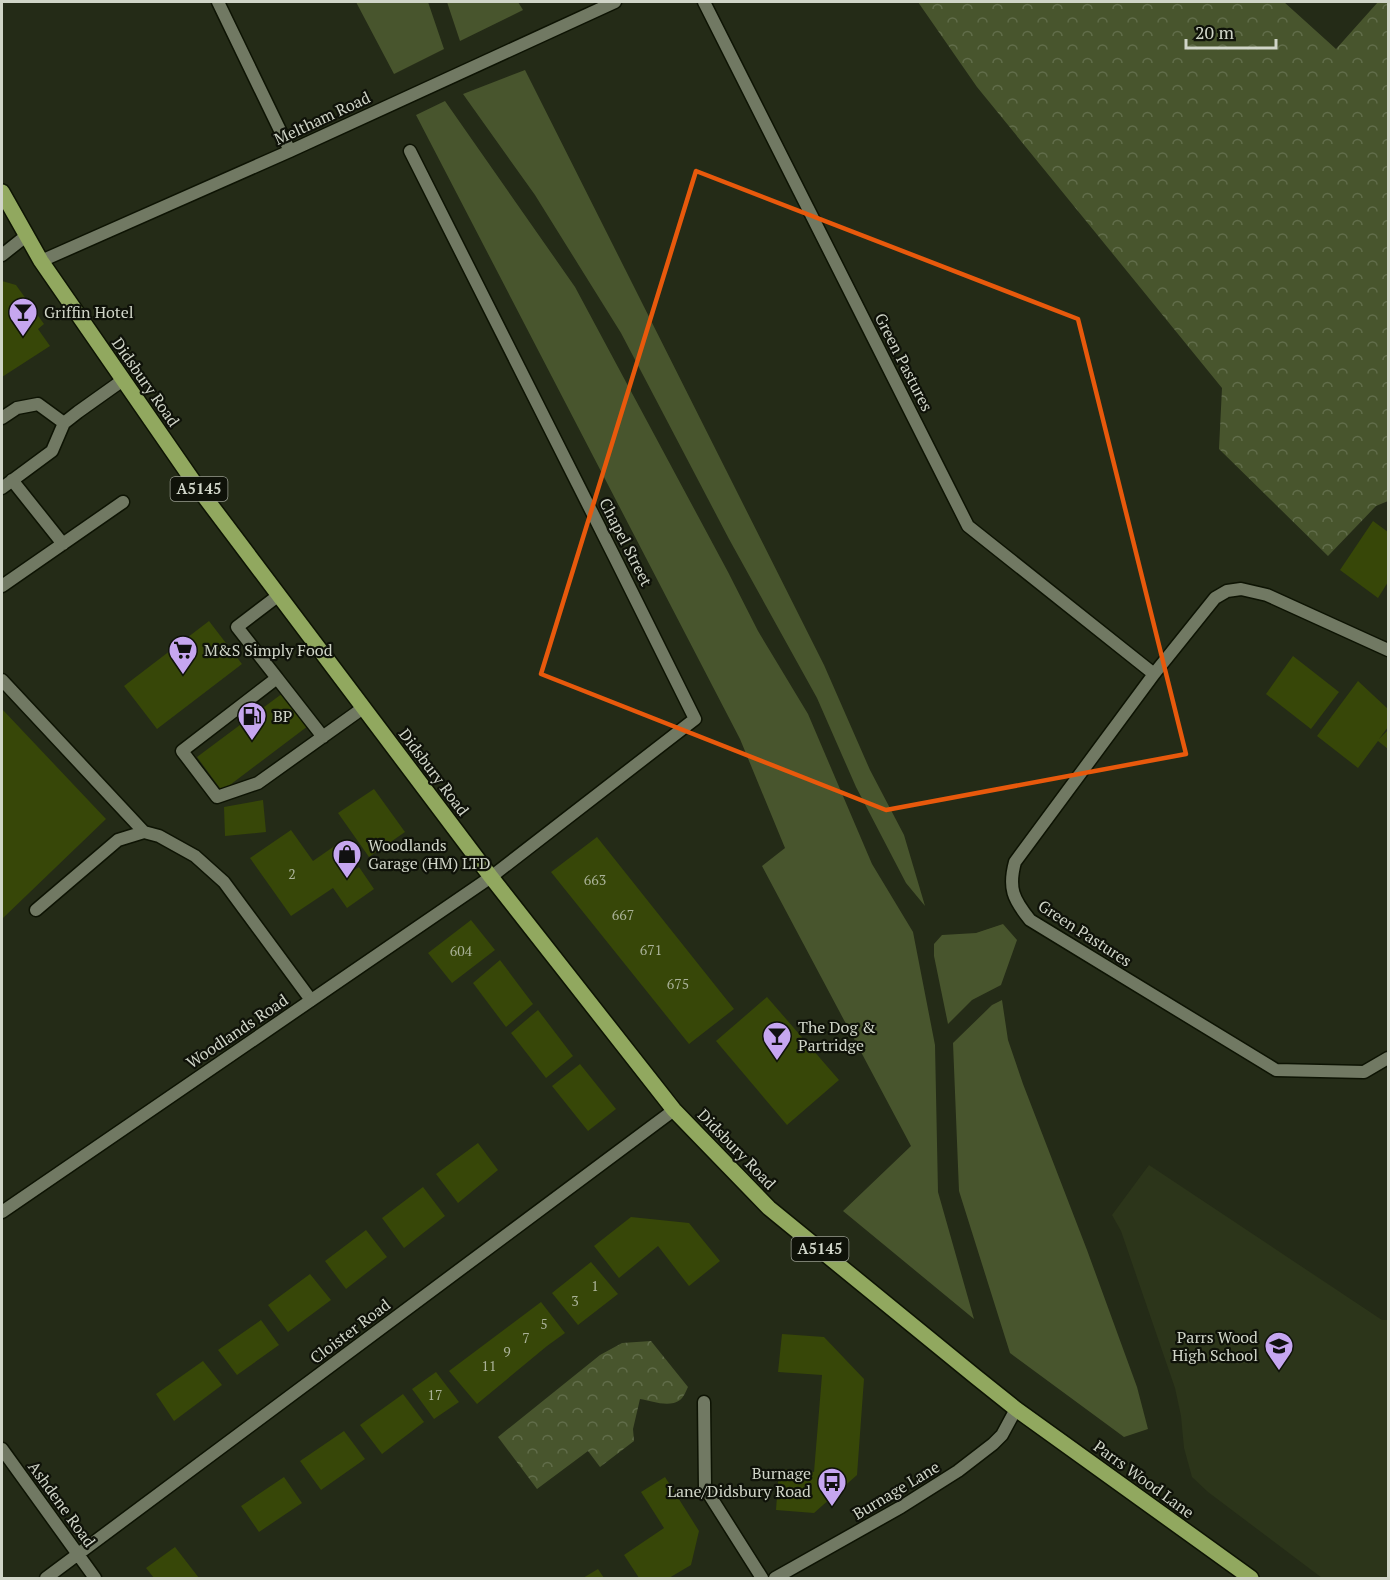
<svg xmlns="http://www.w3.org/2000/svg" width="1390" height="1580" font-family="'PT Serif',serif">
  <defs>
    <pattern id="forest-crowns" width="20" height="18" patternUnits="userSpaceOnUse" patternTransform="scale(1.5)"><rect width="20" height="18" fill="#48552d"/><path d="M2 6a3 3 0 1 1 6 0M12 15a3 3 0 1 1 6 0" fill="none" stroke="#616d4a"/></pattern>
  </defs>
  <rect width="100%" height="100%" fill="#242b17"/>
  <!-- built -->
  <path fill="#2c351a" d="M1149,1165L1382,1320H1388V1578H1322L1208,1492L1192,1477L1184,1448L1181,1416L1175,1388L1121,1231L1112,1215Z"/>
  <!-- grass -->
  <path fill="#48552d" d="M356,2H428L444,49L394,74Z
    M447,2H518L523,10L460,41Z
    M525,70L824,665L870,770L904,835L925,906L906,883L856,787L817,698L729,539L621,333L535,195L463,94Z
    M445,101L575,287L728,572L758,631L808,714L872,864L913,932L935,1045L938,1192L974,1319L843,1211L911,1146L762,866L785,848L740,739L416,115Z
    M1003,924L1017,940L1001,985L972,1000L948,1024L934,956V944L942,935L976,933Z
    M1002,1000L1008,1040L1023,1084L1087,1250L1137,1387L1148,1429L1124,1437L1010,1353L959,1191L953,1043L992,1005Z"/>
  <!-- forest -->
  <path fill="url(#forest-crowns)" d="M918,2H1284L1336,49L1378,2H1388V501L1376,506L1328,556L1219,449L1222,388L977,87Z
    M651,1341L688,1387C686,1391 684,1397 680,1400C669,1408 652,1401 640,1399L633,1429L634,1441L600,1467L588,1451L537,1489L498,1437L600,1355L622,1343Z"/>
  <!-- building -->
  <path fill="#374708" d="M2,281L16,285L44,324L38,329L50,346L2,377Z
    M1373,521L1388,532V582L1378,598L1340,570Z
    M209,621L242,664L157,729L124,686Z
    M1293,656L1339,692L1311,729L1266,694Z
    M1358,681L1388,709V727L1379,739L1388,730V749L1378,741L1358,768L1317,736Z
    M283,693L308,726L222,791L197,757Z
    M2,709L106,819L2,919Z
    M374,789L405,832L369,857L338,813Z
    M263,800L266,832L225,836L224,807Z
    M291,830L313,861L336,845L354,870L359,867L374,889L347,908L333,888L291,916L250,858Z
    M597,837L734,1009L689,1044L551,872Z
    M471,920L495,950L452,983L428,953Z
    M500,960L533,1004L506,1027L473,983Z
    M767,997L839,1080L787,1125L716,1041Z
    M538,1010L573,1056L546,1078L511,1033Z
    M580,1064L616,1109L588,1131L552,1086Z
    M478,1143L498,1170L458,1203L436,1174Z
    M423,1187L445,1216L404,1248L382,1218Z
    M631,1217L689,1223L720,1261L689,1286L658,1246L619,1278L594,1246Z
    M366,1230L387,1257L346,1289L325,1261Z
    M591,1262L618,1294L578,1325L552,1293Z
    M310,1274L331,1300L288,1332L268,1305Z
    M541,1302L565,1333L547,1346L477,1404L449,1371Z
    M261,1320L279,1345L237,1375L218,1350Z
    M782,1334L824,1337L864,1379L857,1475L814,1513L776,1510L779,1469L814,1472L822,1375L778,1372Z
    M203,1361L222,1385L174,1421L156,1394Z
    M436,1372L459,1402L434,1419L412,1389Z
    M403,1394L424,1422L382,1454L360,1425Z
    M344,1431L365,1459L321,1490L300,1461Z
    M284,1477L302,1503L259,1532L241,1506Z
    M665,1477L699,1531L691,1565L669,1578H639L624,1555L664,1528L641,1492Z
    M175,1547L199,1578H154L146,1568Z
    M598,1569L604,1578H583Z"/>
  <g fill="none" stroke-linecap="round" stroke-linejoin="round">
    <!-- lane casing -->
    <g stroke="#0d1303" stroke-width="15">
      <path id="lane" d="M2,418L17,408L38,404L64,423
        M12,480L63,544
        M2,488L52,451L64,423L78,412L123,380
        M2,586L123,502
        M279,595L237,627L277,678L182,751L217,797L258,783L363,708
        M277,678L323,737
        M2,680L144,832L159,836L195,856L224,882L311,1000
        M36,910L118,840L144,832"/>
    </g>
    <!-- street casing -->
    <g stroke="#0d1303" stroke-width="15">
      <path id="street" d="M218,2L290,151
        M704,2L968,526L1154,674
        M2,255L26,236
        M41,261L290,151L615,2
        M1388,650L1267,595L1241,589L1227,591L1215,598L1154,674L1015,862C1008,888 1013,899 1030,920L1276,1070L1364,1072L1388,1058
        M2,1212L491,877L695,719L615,558L410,151
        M704,1402L705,1488L762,1578
        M2,1449L95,1578
        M46,1578L674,1110
        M775,1578L901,1507L958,1471L993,1444L1002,1435L1016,1409"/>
    </g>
    <!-- primary casing -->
    <g stroke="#0d1303" stroke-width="18">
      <path id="primary" d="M2,192L41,261L198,488L491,877L674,1110L769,1208L976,1377L1016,1409L1251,1578"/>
    </g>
    <!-- lane -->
    <use href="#lane" stroke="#717963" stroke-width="12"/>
    <!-- street -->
    <use href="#street" stroke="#717963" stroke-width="12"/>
    <!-- primary -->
    <use href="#primary" stroke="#91a85f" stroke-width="15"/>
  </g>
  <!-- marked area -->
  <path fill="none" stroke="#e8590c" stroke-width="4.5" stroke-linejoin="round" d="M696,171L1078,319L1186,754L886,810L541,674Z"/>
  <!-- icons -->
  <defs>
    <g id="bar-pin" transform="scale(1.5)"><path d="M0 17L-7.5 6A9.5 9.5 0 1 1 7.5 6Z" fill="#c6a6f0" stroke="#0f1209"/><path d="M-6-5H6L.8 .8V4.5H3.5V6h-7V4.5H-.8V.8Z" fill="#111"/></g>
    <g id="supermarket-pin" transform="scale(1.5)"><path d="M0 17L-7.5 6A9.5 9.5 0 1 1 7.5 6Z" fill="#c6a6f0" stroke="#0f1209"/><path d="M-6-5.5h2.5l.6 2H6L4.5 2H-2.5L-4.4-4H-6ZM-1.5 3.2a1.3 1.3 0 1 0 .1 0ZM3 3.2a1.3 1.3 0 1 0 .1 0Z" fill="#111"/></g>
    <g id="fuel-pin" transform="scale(1.5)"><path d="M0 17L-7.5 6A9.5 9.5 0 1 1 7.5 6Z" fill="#c6a6f0" stroke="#0f1209"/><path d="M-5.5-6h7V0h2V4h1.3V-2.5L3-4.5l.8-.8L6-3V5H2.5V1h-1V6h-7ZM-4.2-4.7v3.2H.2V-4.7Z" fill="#111"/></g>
    <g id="shop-pin" transform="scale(1.5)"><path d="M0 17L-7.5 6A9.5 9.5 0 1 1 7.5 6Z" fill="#c6a6f0" stroke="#0f1209"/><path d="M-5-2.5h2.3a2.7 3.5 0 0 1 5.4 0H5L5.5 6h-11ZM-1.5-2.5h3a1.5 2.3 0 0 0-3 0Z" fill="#111"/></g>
    <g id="school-pin" transform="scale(1.5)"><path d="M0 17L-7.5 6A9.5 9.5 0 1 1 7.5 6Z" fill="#c6a6f0" stroke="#0f1209"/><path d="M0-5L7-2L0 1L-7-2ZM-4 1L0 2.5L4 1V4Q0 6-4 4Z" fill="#111"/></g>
    <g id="bus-pin" transform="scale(1.5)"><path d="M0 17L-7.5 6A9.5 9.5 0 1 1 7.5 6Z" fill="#c6a6f0" stroke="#0f1209"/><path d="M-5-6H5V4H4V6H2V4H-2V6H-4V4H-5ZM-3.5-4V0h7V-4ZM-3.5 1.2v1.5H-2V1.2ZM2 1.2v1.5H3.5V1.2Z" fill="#111"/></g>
  </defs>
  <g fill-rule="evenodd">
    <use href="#bar-pin" x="23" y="312"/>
    <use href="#supermarket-pin" x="183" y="650"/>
    <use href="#fuel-pin" x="252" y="716"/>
    <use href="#shop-pin" x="347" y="854"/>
    <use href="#bar-pin" x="777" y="1036"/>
    <use href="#school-pin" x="1279" y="1346"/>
    <use href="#bus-pin" x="832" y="1482"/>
  </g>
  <g text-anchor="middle" stroke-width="4.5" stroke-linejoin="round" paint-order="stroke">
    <!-- number labels -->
    <g font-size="14" fill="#aab298">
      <text x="292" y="879">2</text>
      <text x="595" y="885">663</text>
      <text x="623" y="920">667</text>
      <text x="651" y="955">671</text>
      <text x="461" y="956">604</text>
      <text x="678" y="989">675</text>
      <text x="595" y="1291">1</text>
      <text x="575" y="1306">3</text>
      <text x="544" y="1329">5</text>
      <text x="526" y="1343">7</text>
      <text x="507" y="1357">9</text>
      <text x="489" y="1371">11</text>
      <text x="435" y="1400">17</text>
    </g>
    <!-- shield labels -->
    <g fill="#0f1209" stroke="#969a8f" stroke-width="1.5">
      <rect x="170.5" y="477" width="57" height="24" rx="4.5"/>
      <rect x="791.5" y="1237" width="57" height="24" rx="4.5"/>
    </g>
    <g font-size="15" font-weight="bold" fill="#d0d5c8">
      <text x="199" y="494">A5145</text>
      <text x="820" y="1254">A5145</text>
    </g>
    <!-- street labels -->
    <g font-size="16" fill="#d0d5c8" stroke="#0f1209">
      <text transform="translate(322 118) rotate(-25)" y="6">Meltham Road</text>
      <text transform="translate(904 362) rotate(63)" y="6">Green Pastures</text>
      <text transform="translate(146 382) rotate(55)" y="6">Didsbury Road</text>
      <text transform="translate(626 542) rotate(63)" y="6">Chapel Street</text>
      <text transform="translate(434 772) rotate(53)" y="6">Didsbury Road</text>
      <text transform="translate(1085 933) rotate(33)" y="6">Green Pastures</text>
      <text transform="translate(237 1031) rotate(-34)" y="6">Woodlands Road</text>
      <text transform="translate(737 1149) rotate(46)" y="6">Didsbury Road</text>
      <text transform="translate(350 1331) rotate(-37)" y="6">Cloister Road</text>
      <text transform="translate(1144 1479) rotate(36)" y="6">Parrs Wood Lane</text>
      <text transform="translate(896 1490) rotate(-31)" y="6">Burnage Lane</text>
      <text transform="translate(62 1504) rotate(54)" y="6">Ashdene Road</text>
    </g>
    <!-- poi labels -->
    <g font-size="16" fill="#d0d5c8" stroke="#0f1209" text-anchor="start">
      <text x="44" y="318">Griffin Hotel</text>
      <text x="204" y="656">M&amp;S Simply Food</text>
      <text x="273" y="722">BP</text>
      <text x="368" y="851">Woodlands<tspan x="368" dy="18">Garage (HM) LTD</tspan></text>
      <text x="798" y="1033">The Dog &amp;<tspan x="798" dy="18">Partridge</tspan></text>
      <text x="1258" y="1343" text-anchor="end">Parrs Wood<tspan x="1258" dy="18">High School</tspan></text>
      <text x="811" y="1479" text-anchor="end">Burnage<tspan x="811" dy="18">Lane/Didsbury Road</tspan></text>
    </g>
  </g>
  <!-- border -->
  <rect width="1390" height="1580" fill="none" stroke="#d0d5c8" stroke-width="6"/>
  <!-- scale -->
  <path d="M1186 39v9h90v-9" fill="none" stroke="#d0d5c8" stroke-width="3"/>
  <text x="1195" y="39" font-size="18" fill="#d0d5c8" stroke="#0f1209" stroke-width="4.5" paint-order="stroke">20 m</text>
</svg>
